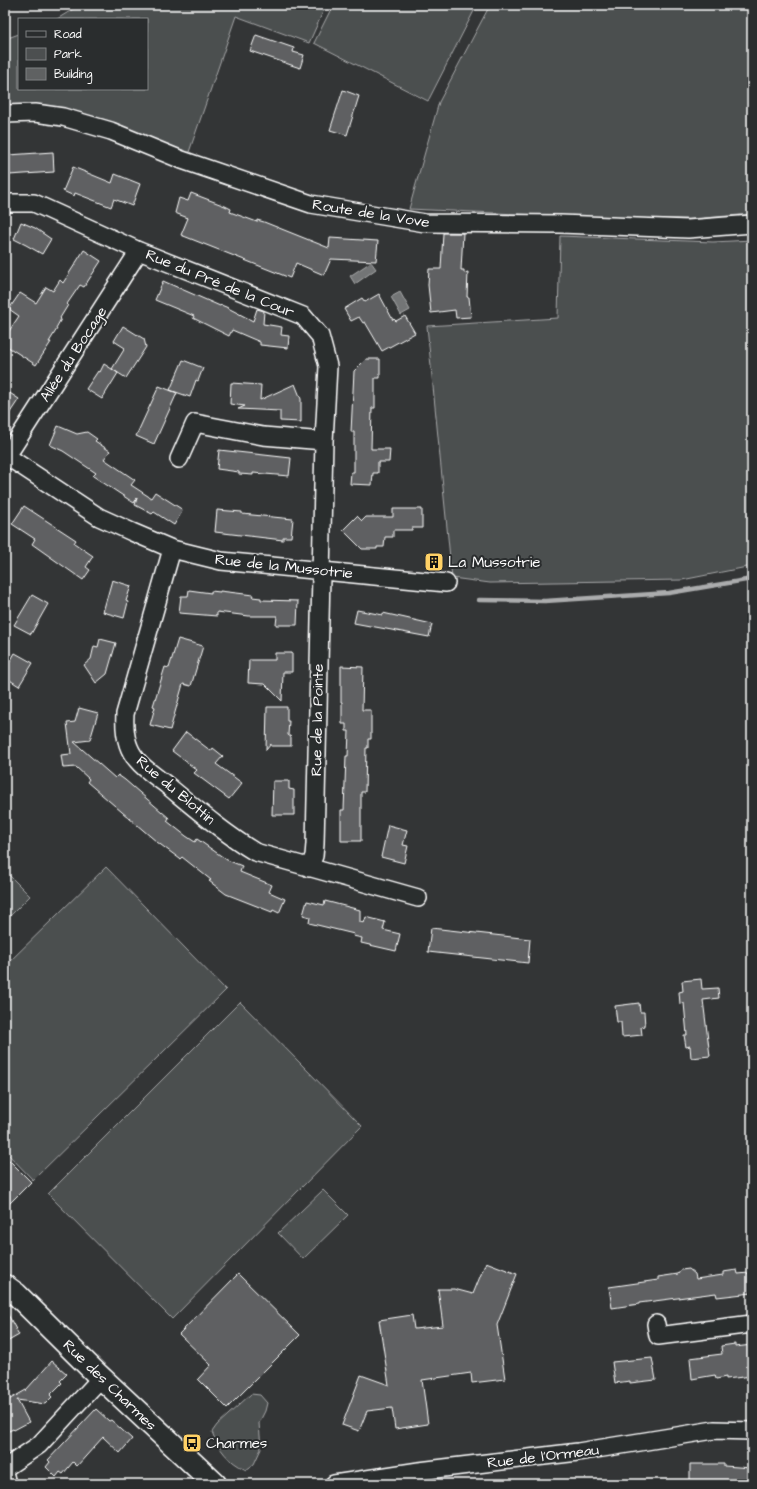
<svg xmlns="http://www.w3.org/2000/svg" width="757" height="1489" font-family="'Architects Daughter',sans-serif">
  <rect width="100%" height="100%" fill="#333536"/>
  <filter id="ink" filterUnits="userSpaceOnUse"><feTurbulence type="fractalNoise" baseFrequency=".025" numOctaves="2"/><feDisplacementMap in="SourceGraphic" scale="8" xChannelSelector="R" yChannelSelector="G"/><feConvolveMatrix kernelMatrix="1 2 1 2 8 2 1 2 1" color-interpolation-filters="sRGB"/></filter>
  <g filter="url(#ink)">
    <!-- green -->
    <path fill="#4c4f50" stroke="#a6a7a8" d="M80,5H326L309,43L236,16L188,155L98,119L45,105L5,108V39L19,34V89H147V19H57Z
      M333,5H477L428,101L314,43Z
      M490,5H752V214L691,219L604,218L409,209L439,102Z
      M560,236L713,242L752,240V566L682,580L490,583L452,578L427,326L558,318Z
      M106,867L226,990L33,1180L5,1151V966Z
      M5,871L30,896L5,921Z
      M240,1002L362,1126L172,1319L48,1194Z
      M323,1190L348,1215L303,1259L278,1233Z
      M251,1394L260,1395L267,1403L265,1411L259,1423L261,1449L254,1464L246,1470C228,1461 219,1450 212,1432L217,1425Z"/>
    <!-- water -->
    <path fill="#737576" stroke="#abacad" d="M371,262L376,269L355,284L350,276Z
      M400,292L410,310L401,315L391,297Z"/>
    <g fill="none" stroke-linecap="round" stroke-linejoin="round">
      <!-- stream -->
      <path stroke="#abacad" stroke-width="4.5" d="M479,600L545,601L669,593L752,579"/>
    </g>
    <!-- building -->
    <path fill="#5f6162" stroke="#fff" d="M256,35L294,48L293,52L304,55L300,68L250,51Z
      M343,90L359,96L347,135L330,130Z
      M53,152L54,172L9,175L8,155Z
      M73,167L112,183L115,174L140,184L132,206L114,199L111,207L75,193L74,196L63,191Z
      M191,193L225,206L231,209L230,212L257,222V220L264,222L329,248L330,238L378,241L376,261L331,259L324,275L296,263L290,278L181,235L188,218L175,213L179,198L188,201Z
      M21,222L35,228L51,239L42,254L26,245L14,239Z
      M443,233H463L461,270H464V273L468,272L467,297H469L471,317L456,318L455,310L431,313L428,285L429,269H441Z
      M84,250L101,261L84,287L80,285L67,304L68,305L60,318L61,319L56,328L57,329L49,342H51L36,365L5,345V337L19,316L9,309L20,293L36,303L46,287L53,291L60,280L63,283Z
      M163,281L220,306L221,305L226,307L253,321L257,309L264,311L263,324L282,327L281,335L289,336L288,348L260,345V342L232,330L229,336L193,318L194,316L155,300Z
      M379,294L393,320L394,319L396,321L405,316L415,333L382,351L365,322L363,323L359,317L351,321L344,309L362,298L365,302Z
      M123,326L144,339L146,347L126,378L112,369L125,348L114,341Z
      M366,359H380V378H375V408H372L371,449H390L389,462H378V473H373L372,485L350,484L351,472H354V432H351L354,371Z
      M183,360L203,368L198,381L196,380L190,397L170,390Z
      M104,364L118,373L102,399L86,389L98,371L100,372Z
      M231,383L261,385L260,400L295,384L301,399V422L280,421V411L238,409L245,406L230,404Z
      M159,386L177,393L154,444L136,436Z
      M5,390L19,399L5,420Z
      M58,426L77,434L87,432L97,439L95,441L110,451L104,459L135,480L131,485L151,498L155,492L183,510L174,525L154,512L152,514L135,505L137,498L134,503L93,476L96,473L63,451L50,445Z
      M219,450L291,458L289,476L253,473V475L239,474V472L217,469Z
      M24,506L76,540L74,543L93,556L86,567L90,570L83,580L32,544L35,539L12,524Z
      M393,509H422V528H412V530H393V537H385L384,547H377V549H362L343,530L357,516L362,521L366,517H393Z
      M217,510L242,512V514L293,519L291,537H283V540L215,532Z
      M112,580L131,586L126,601L128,602L124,618L103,612Z
      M189,590L211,593V591L220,592V591L253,595L252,597L261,598V600L298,601L297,625H276L277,616H249L217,612V616L179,613L181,596H188Z
      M32,595L48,604L31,634L14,625Z
      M357,610L383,615V613L432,624L429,637L354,623Z
      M100,639L116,643L107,674L96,683L84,665L91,659L94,646L98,647Z
      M178,639L203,646L191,686L183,684L170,730L150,725L155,707L153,706L165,667L169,668Z
      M15,653L33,663L19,686L5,677V670Z
      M275,653H292V672H283L282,701L265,684L248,683L249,660H275Z
      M341,666L363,667L362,710H371V739H368V748H366L365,792H361V841H341V810H344L346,756H348L349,731H346V724H342V702H341Z
      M267,707H287V721H289L288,735L291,737V746H271V744L266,750Z
      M79,708L98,713L90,740L74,742L115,778L118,775L125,780L169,818L167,821L186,836L195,842L197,839L227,860L242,866L240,872L272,885L269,892L285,899L279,913L273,910L272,912L226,894L209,881L211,880L182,857L180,859L157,842L87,782L89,779L76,767L63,768L61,755L71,754L67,723L75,722Z
      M186,732L211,751L213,748L223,756L216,764L242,783L229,799L194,773L197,770L172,751Z
      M273,781H289V789L294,790V815H272Z
      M388,825L407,830L403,845L408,846L404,863L381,857Z
      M307,901L324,905L325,901L360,910V922L364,923L366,917L385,922L383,930L400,934L396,951L361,943L362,938L353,936L354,934L309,923L310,917L303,915Z
      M431,928L530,939L528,963L428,952Z
      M701,979L702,989L718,988L719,998L703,1000L710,1056L691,1058L690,1046L686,1047L684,1035H687L684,1003L680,1004L679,992L683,991L682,981Z
      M639,1003L640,1012H644L645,1026L641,1027L642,1035L622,1037L621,1022H617L615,1006Z
      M5,1156L31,1182L5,1208Z
      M486,1262L517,1274L497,1325L505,1379L472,1383L471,1373L422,1380L428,1424L395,1429L392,1408L367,1411L359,1431L342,1425L361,1375L389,1385L379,1320L412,1315L414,1329L443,1326L438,1289H454L473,1294Z
      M689,1269L695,1274L696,1279L723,1275V1272L737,1270L738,1274L749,1273L752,1293L717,1297L716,1293L639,1303V1304L612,1308L609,1287L658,1280V1277L678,1274L681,1270Z
      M238,1274L300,1335L227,1408L198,1379L211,1365L179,1334Z
      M5,1309L19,1335L5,1343Z
      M735,1344V1347L752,1345V1376L726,1379V1377L716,1379L715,1375L692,1379L690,1358L722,1354L721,1346Z
      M652,1358L656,1380L630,1383V1381L615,1383L612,1362Z
      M52,1361L67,1374L60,1381L62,1383L50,1395L52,1397L45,1404L17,1400L29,1422L14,1430L13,1429L5,1433V1402L26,1390Z
      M96,1409L109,1421L111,1420L132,1439L120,1453L103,1437L77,1466L73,1462L63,1474L60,1472L56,1477L46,1467L50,1462L48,1460Z
      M690,1464H724V1466L752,1468V1484H690Z"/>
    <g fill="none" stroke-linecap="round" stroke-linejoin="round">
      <!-- minor casing -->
      <g stroke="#fff" stroke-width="20">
        <path id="minor" d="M5,114L35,113L63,117L111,131L182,160L311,204L425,223L560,224L688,229L752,224
          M5,203H34L139,251L303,316L320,336L328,366L324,441L315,844L314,856L309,868
          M5,455L99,517L132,532L172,549L221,561L446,583
          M5,459L139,251
          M179,459L195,423L263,436L324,441
          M172,549L125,714C124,730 126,748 137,760C145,770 158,778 168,786C196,809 224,833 255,852L418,898
          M656,1324L658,1336L752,1324
          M5,1468L39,1445L101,1378
          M5,1476L7,1484
          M334,1484L419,1471L578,1452L714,1430L752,1431"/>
      </g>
      <!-- tertiary casing -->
      <g stroke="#fff" stroke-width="25">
        <path id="tertiary" d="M5,1286L16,1294L95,1372L215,1484"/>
      </g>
      <!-- minor -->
      <use href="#minor" stroke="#2a2d2e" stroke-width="17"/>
      <!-- tertiary -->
      <use href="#tertiary" stroke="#2a2d2e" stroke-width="22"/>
    </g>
  </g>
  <!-- icons -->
  <defs>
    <g id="building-square" transform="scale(1)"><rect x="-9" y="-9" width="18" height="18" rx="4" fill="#ffd166" stroke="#2a2d2e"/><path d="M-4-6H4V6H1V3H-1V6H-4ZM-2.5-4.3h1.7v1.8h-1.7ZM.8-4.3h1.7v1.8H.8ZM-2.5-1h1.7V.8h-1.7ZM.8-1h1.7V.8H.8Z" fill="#111"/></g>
    <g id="bus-square" transform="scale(1)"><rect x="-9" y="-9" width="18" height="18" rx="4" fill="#ffd166" stroke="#2a2d2e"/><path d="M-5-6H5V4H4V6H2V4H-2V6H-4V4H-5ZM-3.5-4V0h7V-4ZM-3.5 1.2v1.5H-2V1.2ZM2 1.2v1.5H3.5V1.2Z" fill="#111"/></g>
  </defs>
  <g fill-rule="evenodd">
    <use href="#building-square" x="434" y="562"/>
    <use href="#bus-square" x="192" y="1443"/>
  </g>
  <g text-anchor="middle" stroke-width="4" stroke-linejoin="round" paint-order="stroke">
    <!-- street labels -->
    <g font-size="15" fill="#fff" stroke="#2a2d2e">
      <text transform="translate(371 213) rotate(9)" y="5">Route de la Vove</text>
      <text transform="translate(220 283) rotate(22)" y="5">Rue du Pré de la Cour</text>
      <text transform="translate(73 354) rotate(-57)" y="5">Allée du Bocage</text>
      <text transform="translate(284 566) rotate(6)" y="5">Rue de la Mussotrie</text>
      <text transform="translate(317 720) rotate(-89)" y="5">Rue de la Pointe</text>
      <text transform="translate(176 790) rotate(40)" y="5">Rue du Blottin</text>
      <text transform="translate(110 1385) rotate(44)" y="5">Rue des Charmes</text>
      <text transform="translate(543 1456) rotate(-7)" y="5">Rue de l'Ormeau</text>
    </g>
    <!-- poi labels -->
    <g font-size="15" fill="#fff" stroke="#2a2d2e" text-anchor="start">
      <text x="448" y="567">La Mussotrie</text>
      <text x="206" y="1448">Charmes</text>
    </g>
  </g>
  <!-- margin -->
  <rect width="757" height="1489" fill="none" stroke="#2a2d2e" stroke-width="20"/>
  <rect x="10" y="10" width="737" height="1469" fill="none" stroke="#fff" stroke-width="1.5" filter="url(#ink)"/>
  <!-- legend -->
  <rect x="18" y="18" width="130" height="72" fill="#2a2d2e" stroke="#7f8182"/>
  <rect x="26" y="31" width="20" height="6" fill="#2a2d2e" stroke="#7f8182"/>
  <text x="54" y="38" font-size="12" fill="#ffffff">Road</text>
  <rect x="26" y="48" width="20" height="12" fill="#4c4f50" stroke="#7f8182"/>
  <text x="54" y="58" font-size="12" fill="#ffffff">Park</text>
  <rect x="26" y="68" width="20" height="12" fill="#5f6162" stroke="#7f8182"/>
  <text x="54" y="78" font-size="12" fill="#ffffff">Building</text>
</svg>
